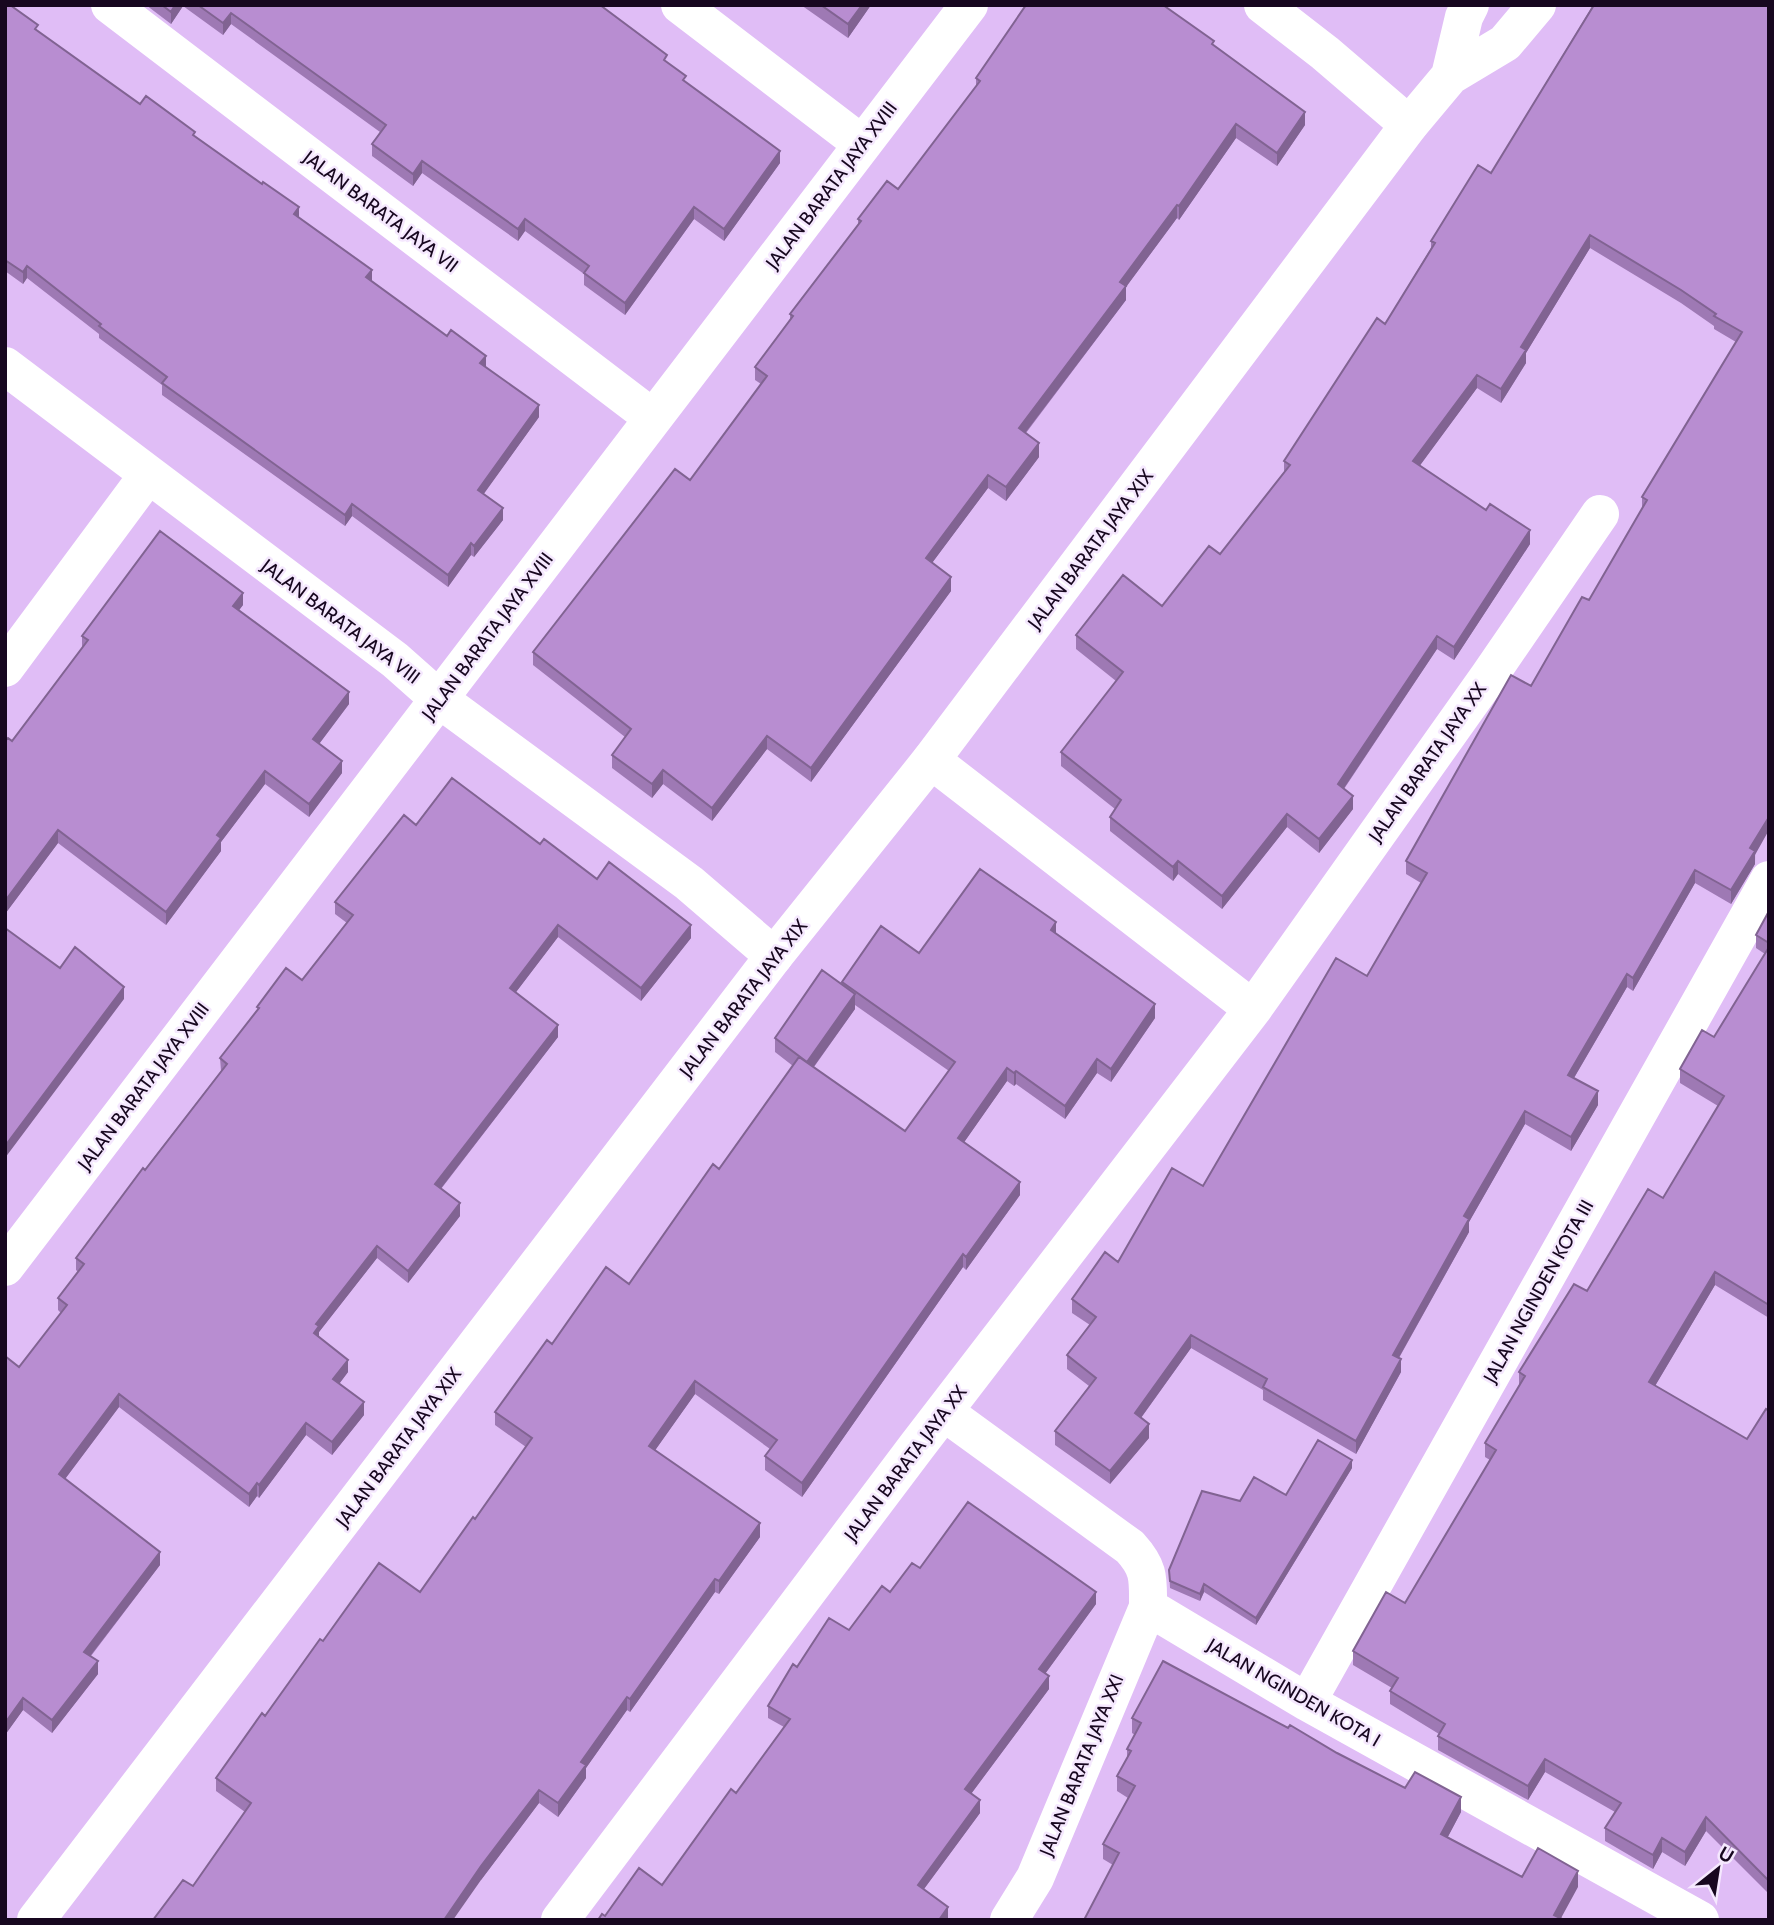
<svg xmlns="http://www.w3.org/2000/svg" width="1774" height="1925" font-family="Cabin,sans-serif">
  <rect width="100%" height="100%" fill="#e0bdf6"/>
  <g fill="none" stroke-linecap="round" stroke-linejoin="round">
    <!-- minor -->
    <path stroke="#fff" stroke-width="38" d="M110,5L653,418
      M680,5L862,144
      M1263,5L1325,53L1409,125
      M5,366L395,660L439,699L689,883L774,956
      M5,668L148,475
      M931,760L1253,1009
      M5,1267L969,5
      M944,1412L1130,1547C1150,1569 1148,1579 1148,1607L1307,1702L1700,1920
      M1307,1702L1769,880
      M560,1920L917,1446L1253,1009L1489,676L1600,514
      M1009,1920L1035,1878L1148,1607"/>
    <!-- tertiary -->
    <path stroke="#fff" stroke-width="38" d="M1450,76L1464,17L1470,5
      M36,1920L774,956L931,760L1409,125L1450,76L1505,43L1537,5"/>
  </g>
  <!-- wall -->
  <path fill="#9e79b4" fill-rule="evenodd" d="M5,5L38,31L140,104L195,136L299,217L372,281L486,367L539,417L483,494L503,520L474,557L471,555L448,587L352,516L345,526L162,395V385L99,338V334L27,278L23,284L5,271Z
    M146,5H600L667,62L686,82L780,163L724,241L694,219L625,315L584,285V274L525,231L518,241L422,173L413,186L372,156V144L380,132L231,24L223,35L183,6L171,24Z
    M801,5H871L848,38Z
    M1166,5L1165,7L1214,46L1305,125L1277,166L1236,138L1179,220L1177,218L1126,287V300L1026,433L1039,457L1006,501L988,488L932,563L951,591L811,782L767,749L712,821L663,784L652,798L612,768V755L625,737L533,665V652L690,480L761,384L755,380V367L790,320V314L858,225V219L898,189L976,87V78Z
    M1593,5H1769L1755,864L1731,904L1695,883L1633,991L1627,987L1574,1078L1598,1105L1571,1151L1525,1124L1469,1222V1232L1399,1358L1401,1372L1356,1454L1263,1400V1390L1191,1348L1141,1418L1149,1438L1110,1484L1055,1445V1431L1089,1386L1067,1369V1355L1090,1325L1072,1313V1299L1118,1262L1203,1186L1367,976L1421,883L1406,874V861L1531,686L1589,600L1642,509V497L1736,342L1714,329V326L1681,303L1590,248L1526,353V363L1501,403L1477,388L1419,466L1530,544L1454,660L1437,649L1344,789L1353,809L1319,853L1287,827L1222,909L1178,874L1173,881L1110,831V817L1115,809L1061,766V752L1116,681L1076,649V635L1162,606L1220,554L1284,472V461L1385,324L1431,248V241L1491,173Z
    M243,605L239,610L349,704L319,744L342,773L309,817L265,784L221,842V851L166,925L58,843L5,914V741H12L82,648V636Z
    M416,825L540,844L597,879L691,938L641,1001L558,937L516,992L558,1037L441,1189L460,1216L408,1283L377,1258L319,1332V1338L348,1372L339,1384L364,1415L332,1455L306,1435L259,1498L257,1496L249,1507L119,1407L65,1479L160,1565L91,1656L98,1674L52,1733L23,1710L5,1735V1356L19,1367L61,1313L58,1310V1298L78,1272L76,1270V1258L221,1071L220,1058L257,1011V1007L302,980L347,923L335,914V902Z
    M1769,911V1318L1715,1285L1655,1386L1747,1439L1769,1411V1894L1706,1831L1685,1866L1662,1852L1653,1869L1605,1841V1828L1615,1812L1545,1772L1528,1800L1438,1750V1736L1439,1734L1390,1704V1691L1392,1688L1353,1665V1651L1405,1603L1490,1460L1485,1457V1443L1519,1386V1372L1663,1198L1718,1106L1680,1083V1069L1714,1037L1765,954L1756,948V935Z
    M1056,933L1155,1018L1111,1082L1097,1073L1065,1119L1016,1084L1014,1086L1007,1081L964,1142L1020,1195L966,1270L963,1267L802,1497L765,1470V1456L770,1449L695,1394L655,1450L760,1537L719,1594L715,1592L630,1712L627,1710L586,1768V1778L558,1817L539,1803L481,1880L193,1886L245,1812L216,1791V1778L323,1641L420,1592L475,1519L526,1447L495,1425V1412L552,1344L629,1284L719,1169L793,1066L775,1052V1038L842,984V982L919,953ZM855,1005L949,1071L905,1131L814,1067L855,1009Z
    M1352,1468L1256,1625L1204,1592L1200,1601L1170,1588L1169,1570L1240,1501L1286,1495Z
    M920,1568L1096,1604L1045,1674L1049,1689L971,1794L980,1813L924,1889L948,1920L605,1916L662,1885L736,1793L784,1727L768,1718V1706L797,1667L849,1630L890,1592Z
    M1132,1718L1288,1728L1405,1788L1461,1812L1447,1838L1522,1877L1578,1887L1113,1865L1103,1859V1844L1128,1798L1117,1791V1776L1127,1759V1749L1135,1735L1132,1733Z"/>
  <!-- shaded-wall -->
  <path fill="#816392" d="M175,5H183V6L171,24V12Z
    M862,5H871L848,38V24Z
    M231,13V24L223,35V23Z
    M1305,112V125L1277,166V153Z
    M1236,124V138L1179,220V206Z
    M780,151V163L724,241V229Z
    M422,161V173L413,186V174Z
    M1177,205V218L1126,287V300L1019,441V428L1120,282Z
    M299,207V219L294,214Z
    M694,207V219L625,315V303Z
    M525,219V231L518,241V229Z
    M1590,235V248L1526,353V363L1501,403V389L1521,347Z
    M27,266V278L23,284V272Z
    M372,270V281L366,277Z
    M486,356V368L480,363Z
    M1477,375V388L1413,475V461Z
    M539,405V417L478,502V490Z
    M1039,443V457L1006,501V487Z
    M988,475V488L926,571V558Z
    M352,504V516L345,526V515Z
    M503,508V520L474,557V546Z
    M1530,530V544L1454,660V647Z
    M471,543V555L448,587V575Z
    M951,577V591L811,782V768Z
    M243,593V605L233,618V606Z
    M1437,636V649L1338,797V784Z
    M349,692V704L313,752V739Z
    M767,736V749L712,821V808Z
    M342,761V773L309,817V804Z
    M663,770V784L652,798V784Z
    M265,771V784L221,842V851L166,925V912L217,835Z
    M1353,796V809L1319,853V839Z
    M1287,814V827L1222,909V896Z
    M1769,817V830L1755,855V864L1731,904V890L1750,848Z
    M58,830V843L5,914V901Z
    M1178,861V874L1173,881V867Z
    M1695,870V883L1633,991V978Z
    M1056,922V936L1051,930Z
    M558,925V937L510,1000V988Z
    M691,925V938L641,1001V988Z
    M1627,974V987L1568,1088V1075Z
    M124,987V999L5,1158V1146Z
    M855,994V1009L807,1076V1062Z
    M1155,1004V1018L1111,1082V1069Z
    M558,1025V1037L435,1196V1184Z
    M1097,1059V1073L1065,1119V1106Z
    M1007,1068V1081L958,1151V1138Z
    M1016,1071V1084L1014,1086V1073Z
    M1598,1091V1105L1571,1151V1137Z
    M1525,1111V1124L1469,1222V1232L1393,1368V1355L1464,1216Z
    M1020,1182V1195L966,1270V1257Z
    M460,1203V1216L408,1283V1271Z
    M377,1246V1258L319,1332V1339L314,1333L316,1324Z
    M963,1254V1267L802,1497V1483Z
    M1715,1272V1285L1649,1396V1382Z
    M1191,1335V1348L1135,1426V1413Z
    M1401,1359V1372L1356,1454V1441Z
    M348,1360V1372L333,1392V1379Z
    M695,1381V1394L649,1459V1446Z
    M119,1394V1407L59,1487V1474Z
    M364,1402V1415L332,1455V1442Z
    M306,1423V1435L259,1498V1485Z
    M1149,1424V1438L1110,1484V1471Z
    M1352,1460V1468L1256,1625V1618Z
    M257,1483V1496L249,1507V1494Z
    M760,1523V1537L719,1594V1581Z
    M160,1552V1565L84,1664V1652Z
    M715,1579V1592L630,1712V1699Z
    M1204,1584V1592L1200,1601V1594Z
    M1096,1592V1604L1039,1682V1669Z
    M98,1661V1674L52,1733V1720Z
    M1049,1676V1689L965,1802V1789Z
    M627,1697V1710L586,1768V1778L558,1817V1803L581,1762Z
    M23,1698V1710L5,1735V1723Z
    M1545,1759V1772L1528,1800V1786Z
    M539,1790V1803L481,1880L453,1920H444L481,1866Z
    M1461,1797V1812L1441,1850V1834Z
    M980,1800V1813L918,1897V1885Z
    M1706,1817V1831L1685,1866V1852Z
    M1662,1838V1852L1653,1869V1855Z
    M1578,1871V1887L1560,1920L1554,1915Z
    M948,1907V1920H939Z"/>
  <!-- building -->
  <path fill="#b88dd1" stroke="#816392" stroke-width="2" d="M5,5H10L38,25L35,29L140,104L146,96L195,132L193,135L262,184L263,182L299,207L294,214L372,270L366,277L447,336L451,330L486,356L480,363L539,405L478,490L503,508L474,546L471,543L448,575L352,504L345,515L162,383L167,377L99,326L101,324L27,266L23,272L5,260Z
    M162,5H175L171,12Z
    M198,5H600L667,55L664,60L686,76L683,80L780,151L724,229L694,207L625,303L584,273L589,266L525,219L518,229L422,161L413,174L372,144L386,125L231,13L223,23Z
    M821,5H862L848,24Z
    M1026,5H1163L1214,41L1212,44L1305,112L1277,153L1236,124L1179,206L1177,205L1120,282L1126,286L1019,428L1039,443L1006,487L988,475L926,558L951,577L811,768L767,736L712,808L663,770L652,784L612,755L631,729L533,652L675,469L690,480L767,376L755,367L793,316L790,314L861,221L858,219L887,181L898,189L980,81L976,78Z
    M1594,5H1769V817L1750,848L1755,851L1731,890L1695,870L1633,978L1627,974L1568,1075L1598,1091L1571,1137L1525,1111L1464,1216L1469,1219L1393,1355L1401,1359L1356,1441L1263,1387L1267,1379L1191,1335L1135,1413L1149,1424L1110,1471L1055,1431L1096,1378L1067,1355L1096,1317L1072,1299L1105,1252L1118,1262L1172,1168L1203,1186L1336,958L1367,976L1427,873L1406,861L1511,675L1531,686L1582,597L1589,600L1647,500L1642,497L1742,332L1714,316L1716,314L1681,290L1590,235L1521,347L1526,350L1501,389L1477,375L1413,461L1486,510L1490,504L1530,530L1454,647L1437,636L1338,784L1353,796L1319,839L1287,814L1222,896L1178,861L1173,867L1110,817L1121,800L1061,752L1123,672L1076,635L1123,575L1162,606L1209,546L1220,554L1290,465L1284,461L1377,318L1385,324L1435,243L1431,241L1478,165L1491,173Z
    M160,531L243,593L233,606L349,692L313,739L342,761L309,804L265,771L217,835L221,838L166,912L58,830L5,901V741L8,738L12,741L88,640L82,636Z
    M452,778L540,844L544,839L597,879L609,862L691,925L641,988L558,925L510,988L558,1025L435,1184L460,1203L408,1271L377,1246L316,1324L319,1326L314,1333L348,1360L333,1379L364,1402L332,1442L306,1423L259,1485L257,1483L249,1494L119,1394L59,1474L160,1552L84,1652L98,1661L52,1720L23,1698L5,1723V1356L19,1367L67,1305L58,1298L84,1264L76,1258L143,1168L145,1170L227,1064L220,1058L259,1008L257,1007L286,968L302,980L353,915L335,902L404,815L416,825Z
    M980,869L1056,922L1051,930L1155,1004L1111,1069L1097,1059L1065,1106L1016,1071L1014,1073L1007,1068L958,1138L1020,1182L966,1257L963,1254L802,1483L765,1456L777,1440L695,1381L649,1446L760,1523L719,1581L715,1579L630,1699L627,1697L581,1762L586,1765L558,1803L539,1790L481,1866L444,1920H153L183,1880L193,1886L251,1803L216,1778L262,1713L265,1716L320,1639L323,1641L379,1563L420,1592L473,1517L475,1519L532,1438L495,1412L547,1340L552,1344L606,1267L629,1284L713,1164L719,1169L799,1057L905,1131L955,1062L842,982L881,926L919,953Z
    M1769,911V943L1756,935Z
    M5,928L60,968L75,947L124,987L5,1146Z
    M1769,947V1305L1715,1272L1649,1382L1747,1439L1766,1409L1769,1411V1881L1706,1817L1685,1852L1662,1838L1653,1855L1605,1828L1621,1803L1545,1759L1528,1786L1438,1736L1445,1724L1390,1691L1398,1678L1353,1651L1386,1592L1405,1603L1496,1450L1485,1443L1525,1376L1519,1372L1574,1284L1587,1291L1648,1189L1663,1198L1724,1096L1680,1069L1702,1030L1714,1037Z
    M822,970L855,994L807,1062L775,1038Z
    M1318,1440L1352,1460L1256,1618L1204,1584L1200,1594L1170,1581L1169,1570L1202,1491L1240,1501L1254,1477L1286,1495Z
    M968,1502L1096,1592L1039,1669L1049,1676L965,1789L980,1800L918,1885L948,1907L939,1920H598L602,1914L605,1916L639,1868L662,1885L731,1789L736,1793L790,1719L768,1706L793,1664L797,1667L829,1618L849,1630L882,1586L890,1592L912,1563L920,1568Z
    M1163,1661L1288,1728L1290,1725L1337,1753L1405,1788L1415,1772L1461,1797L1441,1834L1522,1877L1538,1848L1578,1871L1554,1915L1564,1920H1084L1119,1853L1103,1844L1135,1786L1117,1776L1131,1751L1127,1749L1141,1723L1132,1718Z"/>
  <g text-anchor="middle" stroke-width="5" stroke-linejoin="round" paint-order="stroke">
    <!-- street labels -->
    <g font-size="19" fill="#17071f" stroke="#f5e8fe">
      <text transform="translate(831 185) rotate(-53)" y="7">JALAN BARATA JAYA XVIII</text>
      <text transform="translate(381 211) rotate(37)" y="7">JALAN BARATA JAYA VII</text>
      <text transform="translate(1090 549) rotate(-53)" y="7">JALAN BARATA JAYA XIX</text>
      <text transform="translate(341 621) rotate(37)" y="7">JALAN BARATA JAYA VIII</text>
      <text transform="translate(487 636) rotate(-53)" y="7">JALAN BARATA JAYA XVIII</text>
      <text transform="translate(1427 762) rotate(-55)" y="7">JALAN BARATA JAYA XX</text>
      <text transform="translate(743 998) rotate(-52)" y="7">JALAN BARATA JAYA XIX</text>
      <text transform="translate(143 1086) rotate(-53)" y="7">JALAN BARATA JAYA XVIII</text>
      <text transform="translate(1538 1291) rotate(-61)" y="7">JALAN NGINDEN KOTA III</text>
      <text transform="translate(398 1447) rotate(-53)" y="7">JALAN BARATA JAYA XIX</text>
      <text transform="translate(905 1463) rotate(-53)" y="7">JALAN BARATA JAYA XX</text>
      <text transform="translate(1294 1692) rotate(30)" y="7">JALAN NGINDEN KOTA I</text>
      <text transform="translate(1081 1765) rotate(-68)" y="7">JALAN BARATA JAYA XXI</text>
    </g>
  </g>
  <!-- border -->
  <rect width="1774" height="1925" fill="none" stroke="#17071f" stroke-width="14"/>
  <!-- north arrow -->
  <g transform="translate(1718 1869) rotate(30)" stroke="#f5e8fe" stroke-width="5" paint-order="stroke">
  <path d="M0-5L12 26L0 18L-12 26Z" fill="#17071f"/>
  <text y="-10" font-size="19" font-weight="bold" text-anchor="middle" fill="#17071f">U</text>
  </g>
</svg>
